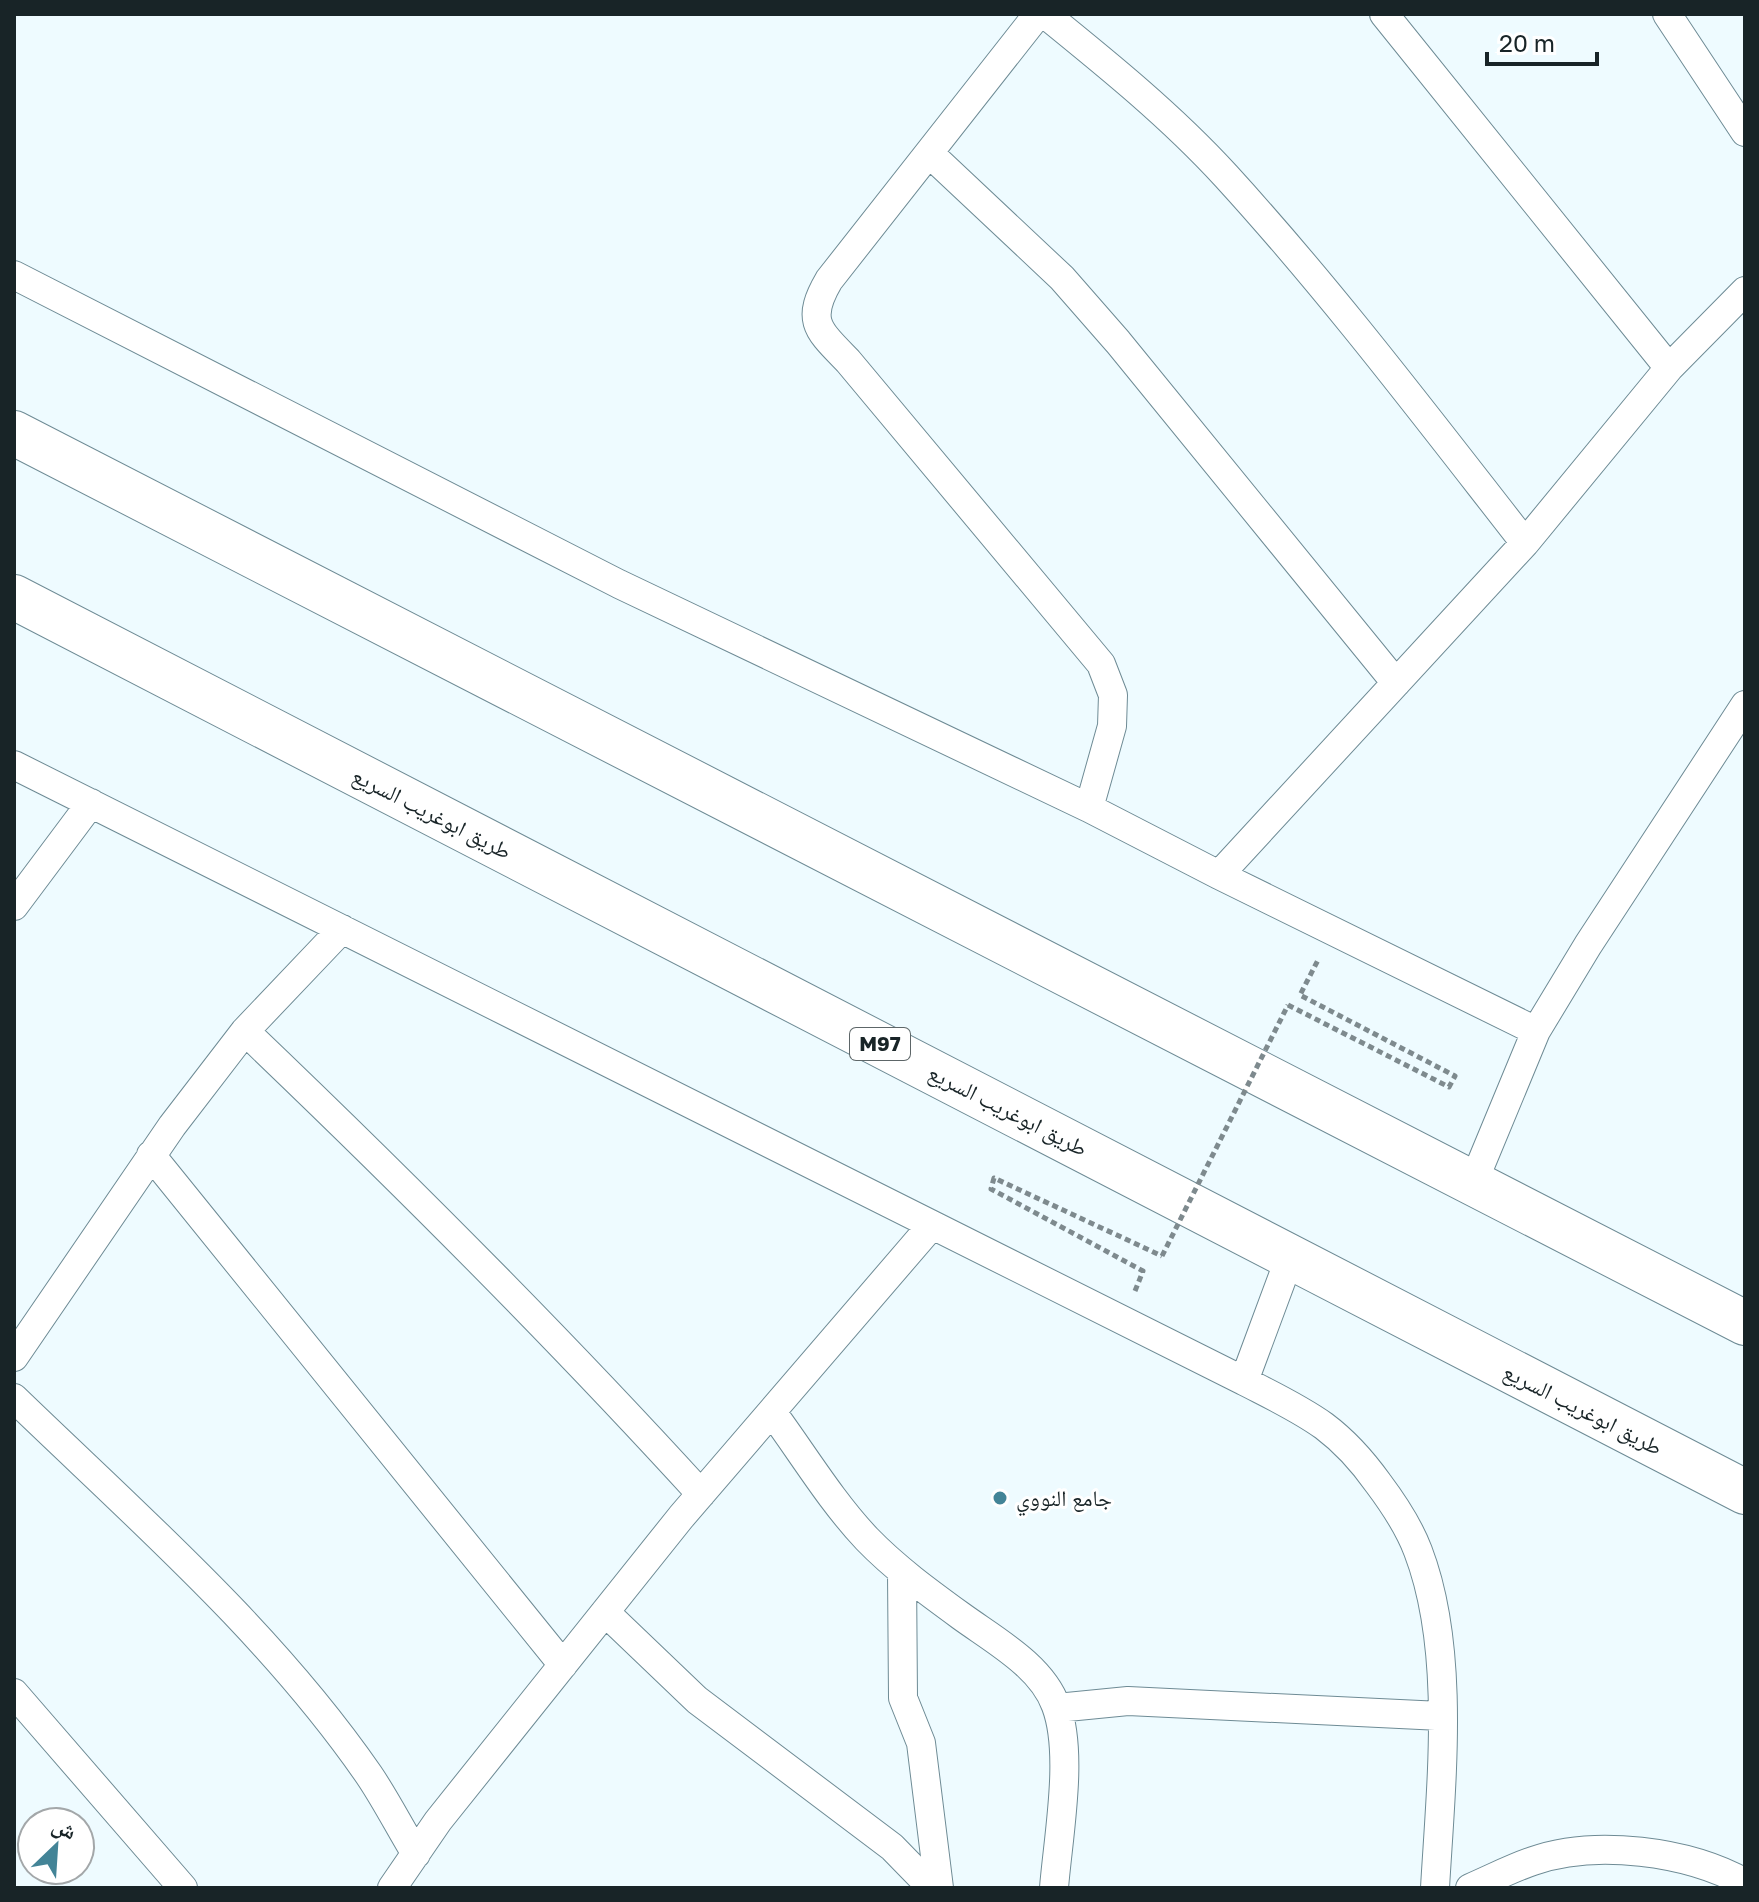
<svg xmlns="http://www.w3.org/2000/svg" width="1759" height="1902" font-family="'Golos Text','Noto Naskh Arabic',sans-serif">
  <rect width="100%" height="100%" fill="#eefbff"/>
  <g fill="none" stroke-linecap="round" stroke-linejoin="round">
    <!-- minor casing -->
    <g stroke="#6e8b95" stroke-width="30">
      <path id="minor" d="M1038,14L829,280C805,321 818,330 848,361L1101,664L1113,695L1112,726L1089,808
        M1045,14C1108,65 1171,116 1226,176C1332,292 1428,419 1525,543
        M1384,14L1669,368
        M1667,14L1745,132
        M929,153L1062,278L1118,342L1396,683
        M14,275L619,584L1089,808L1219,875L1536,1031
        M14,765L1244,1381
        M1219,875L1525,543L1669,368L1745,291
        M14,906L91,803
        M245,1031C402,1181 555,1334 701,1494
        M151,1155L563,1665
        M1473,1183L1536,1031L1588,945L1745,705
        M1290,1257L1244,1381C1271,1395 1299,1408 1324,1426C1344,1441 1363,1462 1378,1483C1393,1503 1409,1527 1418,1551C1456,1650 1441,1783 1435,1888
        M14,1357L172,1126L245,1031L342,929
        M14,1398C137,1517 271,1633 369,1775C386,1800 400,1828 416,1854
        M772,1412C803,1454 831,1501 867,1539C895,1568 928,1592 961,1616C994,1640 1042,1666 1056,1706C1074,1754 1058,1837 1054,1888
        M902,1573L903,1698L921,1743L939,1888
        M605,1612L697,1700L892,1847L932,1888
        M14,1693L183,1888
        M1057,1708L1128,1701L1441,1716
        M392,1888L438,1821L681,1517L932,1225
        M1470,1888C1491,1879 1512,1868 1533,1861C1595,1839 1688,1851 1745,1883"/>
    </g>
    <!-- motorway casing -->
    <g stroke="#6e8b95" stroke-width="46">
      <path id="motorway" d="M14,433L1745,1323
        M14,597L1745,1492"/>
    </g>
    <!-- path -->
    <path stroke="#7e8a8e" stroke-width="5" stroke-dasharray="6 4" stroke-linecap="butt" d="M1288,1005L1449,1087L1455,1076L1300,995L1318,960
      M1135,1291L1143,1271L991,1189L994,1178L1162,1256"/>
    <!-- minor -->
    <use href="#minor" stroke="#fff" stroke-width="28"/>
    <!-- motorway -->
    <use href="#motorway" stroke="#fff" stroke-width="44"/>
    <!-- path-bridge -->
    <path stroke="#7e8a8e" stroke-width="5" stroke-dasharray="6 4" stroke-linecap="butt" d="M1162,1256L1288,1005"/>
  </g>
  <!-- markers -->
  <circle fill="#438497" stroke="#fff" stroke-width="3" cx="1000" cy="1498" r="8"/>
  <g text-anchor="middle" stroke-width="6" stroke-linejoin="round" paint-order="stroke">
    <!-- shield labels -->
    <rect fill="#fff" stroke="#5d6668" stroke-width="2" x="850" y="1028" width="60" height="32" rx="6"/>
    <g font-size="20" font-weight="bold" fill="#182427">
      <text x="880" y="1051">M97</text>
    </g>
    <!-- street labels -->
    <g font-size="22" fill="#182427" stroke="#fff">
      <text transform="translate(432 813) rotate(27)" y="8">طريق ابوغريب السريع</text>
      <text transform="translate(1008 1110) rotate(27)" y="8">طريق ابوغريب السريع</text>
      <text transform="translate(1583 1409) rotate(27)" y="8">طريق ابوغريب السريع</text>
    </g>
    <!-- poi labels -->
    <g font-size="22" fill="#182427" stroke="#fff" text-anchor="start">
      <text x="1016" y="1506">جامع النووي</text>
    </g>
  </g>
  <!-- border -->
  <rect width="1759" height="1902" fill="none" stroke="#182427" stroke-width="32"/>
  <!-- north arrow -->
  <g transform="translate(56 1846) rotate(25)"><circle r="38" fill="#ffffff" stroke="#a3a7a9" stroke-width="2"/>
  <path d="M0-6L14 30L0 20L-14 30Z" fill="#438497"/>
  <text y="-12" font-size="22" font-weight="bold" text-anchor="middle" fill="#182427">ش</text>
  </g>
  <!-- scale -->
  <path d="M1487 52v12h110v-12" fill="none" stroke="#182427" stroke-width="4"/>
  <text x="1499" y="52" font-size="24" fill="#182427" stroke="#ffffff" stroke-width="6" paint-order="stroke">20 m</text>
</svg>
